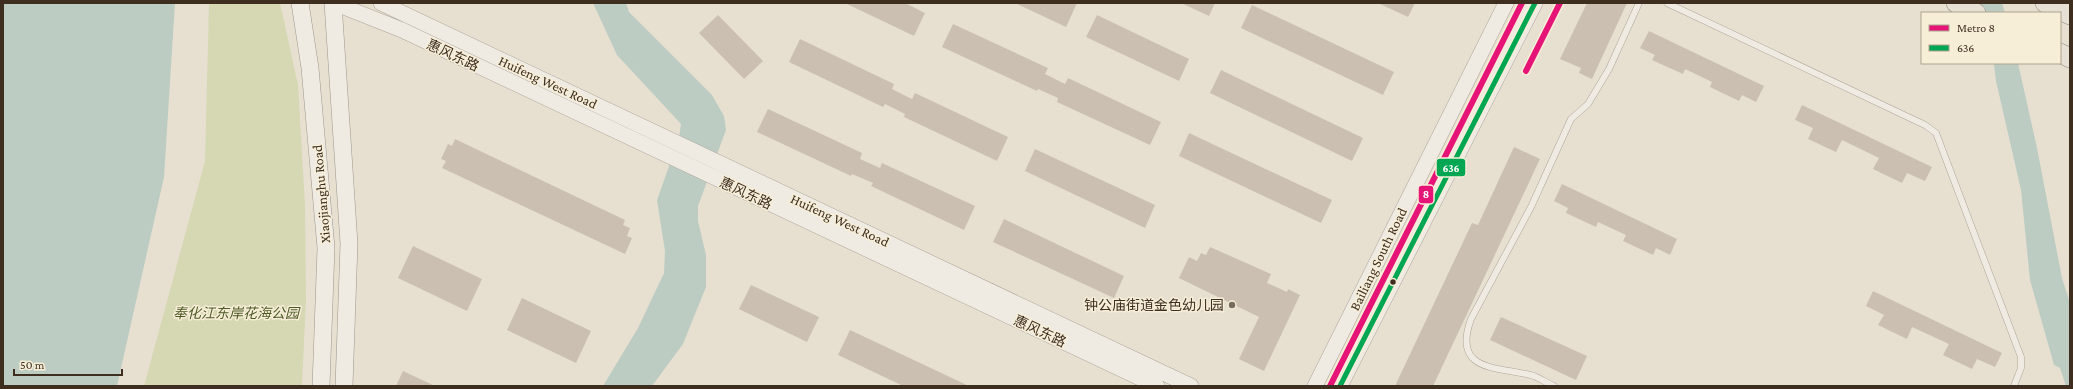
<svg xmlns="http://www.w3.org/2000/svg" width="2073" height="389" font-family="'Crimson Pro','Noto Sans SC',serif">
  <rect width="100%" height="100%" fill="#e7e0d1"/>
  <!-- green -->
  <path fill="#d6d7b3" d="M209,3H280L298,85L305,205L306,299L302,386H144L205,161Z"/>
  <!-- water -->
  <path fill="#bcccc2" d="M3,3H175L164,177L117,386H3Z
    M593,3H626L629,12L712,95L724,116L726,130L698,206V221L706,255V287L683,344L652,386H603L638,328L664,273L665,251L657,200L679,138L681,124L617,55Z
    M1972,3H2002L2005,13H1976Z
    M1995,63H2018L2037,148L2062,278L2070,303V386H2066L2060,368L2054,365L2030,280L2021,190L1996,81L1994,65Z"/>
  <!-- building -->
  <path fill="#cbbfb2" d="M845,3H905L925,13L914,36Z
    M1015,3H1077L1066,27Z
    M1181,3H1215L1209,16Z
    M1378,3H1415L1408,17Z
    M1587,3H1627L1592,79L1579,73L1581,68L1560,59Z
    M1252,5L1394,72L1383,95L1241,28Z
    M718,15L763,61L744,79L699,33Z
    M1097,15L1189,59L1179,81L1086,37Z
    M953,24L1048,68L1045,74L1065,84L1068,78L1161,122L1150,145L1057,102L1058,98L1038,89L1037,91L942,47Z
    M1649,31L1764,86L1756,102L1742,95L1739,101L1710,87L1712,82L1685,69L1683,74L1652,60L1655,55L1640,48Z
    M800,39L894,84L892,89L912,99L915,93L1008,137L997,161L904,117L905,114L885,104L883,107L789,62Z
    M1221,70L1363,138L1352,161L1210,93Z
    M1802,105L1932,167L1925,181L1907,173L1902,183L1873,169L1879,158L1842,140L1836,152L1808,139L1813,128L1795,120Z
    M768,109L862,153L860,159L880,168L882,163L975,206L964,230L871,186L873,183L852,174L851,176L757,132Z
    M1189,133L1332,200L1321,223L1179,156Z
    M455,139L625,220L623,225L630,228L627,236L632,238L625,254L442,168L446,161L441,159L448,144L452,146Z
    M1514,147L1540,159L1433,386H1395L1472,223L1478,225Z
    M1035,149L1155,205L1145,228L1025,171Z
    M1562,184L1677,239L1670,255L1656,248L1653,255L1623,241L1626,235L1598,222L1596,227L1566,213L1568,208L1554,201Z
    M1004,219L1124,276L1114,298L993,242Z
    M413,246L482,279L467,311L398,278Z
    M1210,247L1271,274L1267,283L1287,292L1288,289L1300,295L1264,371L1239,359L1259,317L1179,278L1189,257L1197,261L1201,253L1206,255Z
    M751,285L819,317L807,342L739,309Z
    M1873,291L2002,353L1995,367L1977,359L1972,369L1943,355L1949,344L1912,327L1907,339L1878,325L1884,315L1866,306Z
    M522,298L591,331L576,363L507,330Z
    M1501,317L1587,356L1576,380L1490,340Z
    M850,330L969,386H903L838,355Z
    M403,371L435,386H396Z"/>
  <g fill="none" stroke-linecap="round" stroke-linejoin="round">
    <!-- service casing -->
    <g stroke="#ada599" stroke-width="7">
      <path id="service" d="M1667,3L1925,125L1936,133L2021,357V368L2014,386
        M1554,386C1547,383 1541,379 1534,376C1500,366 1451,374 1471,319L1531,207L1571,119L1588,104L1609,69L1639,3"/>
    </g>
    <!-- tertiary casing -->
    <g stroke="#ada599" stroke-width="16">
      <path id="tertiary" d="M334,3L402,30L1157,386
        M381,3L1191,386
        M1315,386L1506,3
        M1340,386L1535,3"/>
    </g>
    <!-- secondary casing -->
    <g stroke="#9c958a" stroke-width="18">
      <path id="secondary" d="M300,3L310,68L326,248L321,386
        M333,3L349,244L344,386"/>
    </g>
    <!-- primary casing -->
    <g stroke="#928b80" stroke-width="20">
      <path id="primary" d="M1956,3L1976,13
        M2045,3L2070,15
        M2060,53L2070,58"/>
    </g>
    <!-- service -->
    <use href="#service" stroke="#efebe3" stroke-width="6"/>
    <!-- tertiary -->
    <use href="#tertiary" stroke="#efebe3" stroke-width="15"/>
    <!-- secondary -->
    <use href="#secondary" stroke="#efebe3" stroke-width="17"/>
    <!-- primary -->
    <use href="#primary" stroke="#e6e1d4" stroke-width="19"/>
    <!-- bus-1 casing -->
    <g stroke="#f7eed8" stroke-width="8">
      <path id="bus-1" d="M1340,386L1535,3"/>
    </g>
    <!-- bus-1 -->
    <use href="#bus-1" stroke="#00a651" stroke-width="5"/>
    <!-- metro-1 casing -->
    <g stroke="#f7eed8" stroke-width="9">
      <path id="metro-1" d="M1526,71L1560,3
        M1330,386L1522,3"/>
    </g>
    <!-- metro-1 -->
    <use href="#metro-1" stroke="#e61477" stroke-width="6"/>
  </g>
  <!-- markers -->
  <circle fill="#3d2e20" stroke="#f7eed8" stroke-width="1.5" cx="1393" cy="282" r="3.5"/>
  <circle fill="#786c5e" stroke="#f7eed8" stroke-width="1.5" cx="1232" cy="305" r="4"/>
  <g text-anchor="middle" stroke-width="3" stroke-linejoin="round" paint-order="stroke">
    <!-- street labels -->
    <g font-size="14" fill="#3d2e20" stroke="#f7eed8">
      <text transform="translate(453 55) rotate(25)" y="5">惠风东路</text>
      <text transform="translate(548 82) rotate(25)" y="5">Huifeng West Road</text>
      <text transform="translate(746 193) rotate(25)" y="5">惠风东路</text>
      <text transform="translate(321 194) rotate(-95)" y="5">Xiaojianghu Road</text>
      <text transform="translate(840 220) rotate(25)" y="5">Huifeng West Road</text>
      <text transform="translate(1378 259) rotate(-64)" y="5">Bailiang South Road</text>
      <text transform="translate(1040 331) rotate(25)" y="5">惠风东路</text>
    </g>
    <!-- poi labels -->
    <g font-size="14" fill="#3d2e20" stroke="#f7eed8" text-anchor="end">
      <text x="1224" y="310">钟公庙街道金色幼儿园</text>
    </g>
    <!-- park labels -->
    <g font-size="14" font-style="italic" fill="#4d5a26" stroke="#f7eed8">
      <text x="236" y="318">奉化江东岸花海公园</text>
    </g>
  </g>
  <g stroke="#f7eed8" stroke-width="1.5">
    <rect x="1436" y="158" width="30" height="19" rx="4" fill="#00a651"/>
    <rect x="1418" y="185" width="16" height="19" rx="4" fill="#e61477"/>
  </g>
  <g font-size="11" text-anchor="middle" font-weight="bold" fill="#fff">
    <text x="1451" y="172">636</text>
    <text x="1426" y="198">8</text>
  </g>
  <!-- border -->
  <rect width="2073" height="389" fill="none" stroke="#3d2e20" stroke-width="8"/>
  <!-- legend -->
  <rect x="1921" y="12" width="140" height="52" fill="#f7eed8" stroke="#ada18e"/>
  <rect x="1929" y="25" width="20" height="6" fill="#e61477" stroke="#ada18e"/>
  <text x="1957" y="32" font-size="12" fill="#3d2e20">Metro 8</text>
  <rect x="1929" y="45" width="20" height="6" fill="#00a651" stroke="#ada18e"/>
  <text x="1957" y="52" font-size="12" fill="#3d2e20">636</text>
  <!-- scale -->
  <path d="M14 369v6h108v-6" fill="none" stroke="#3d2e20" stroke-width="2"/>
  <text x="20" y="369" font-size="12" fill="#3d2e20" stroke="#f7eed8" stroke-width="3" paint-order="stroke">50 m</text>
</svg>
